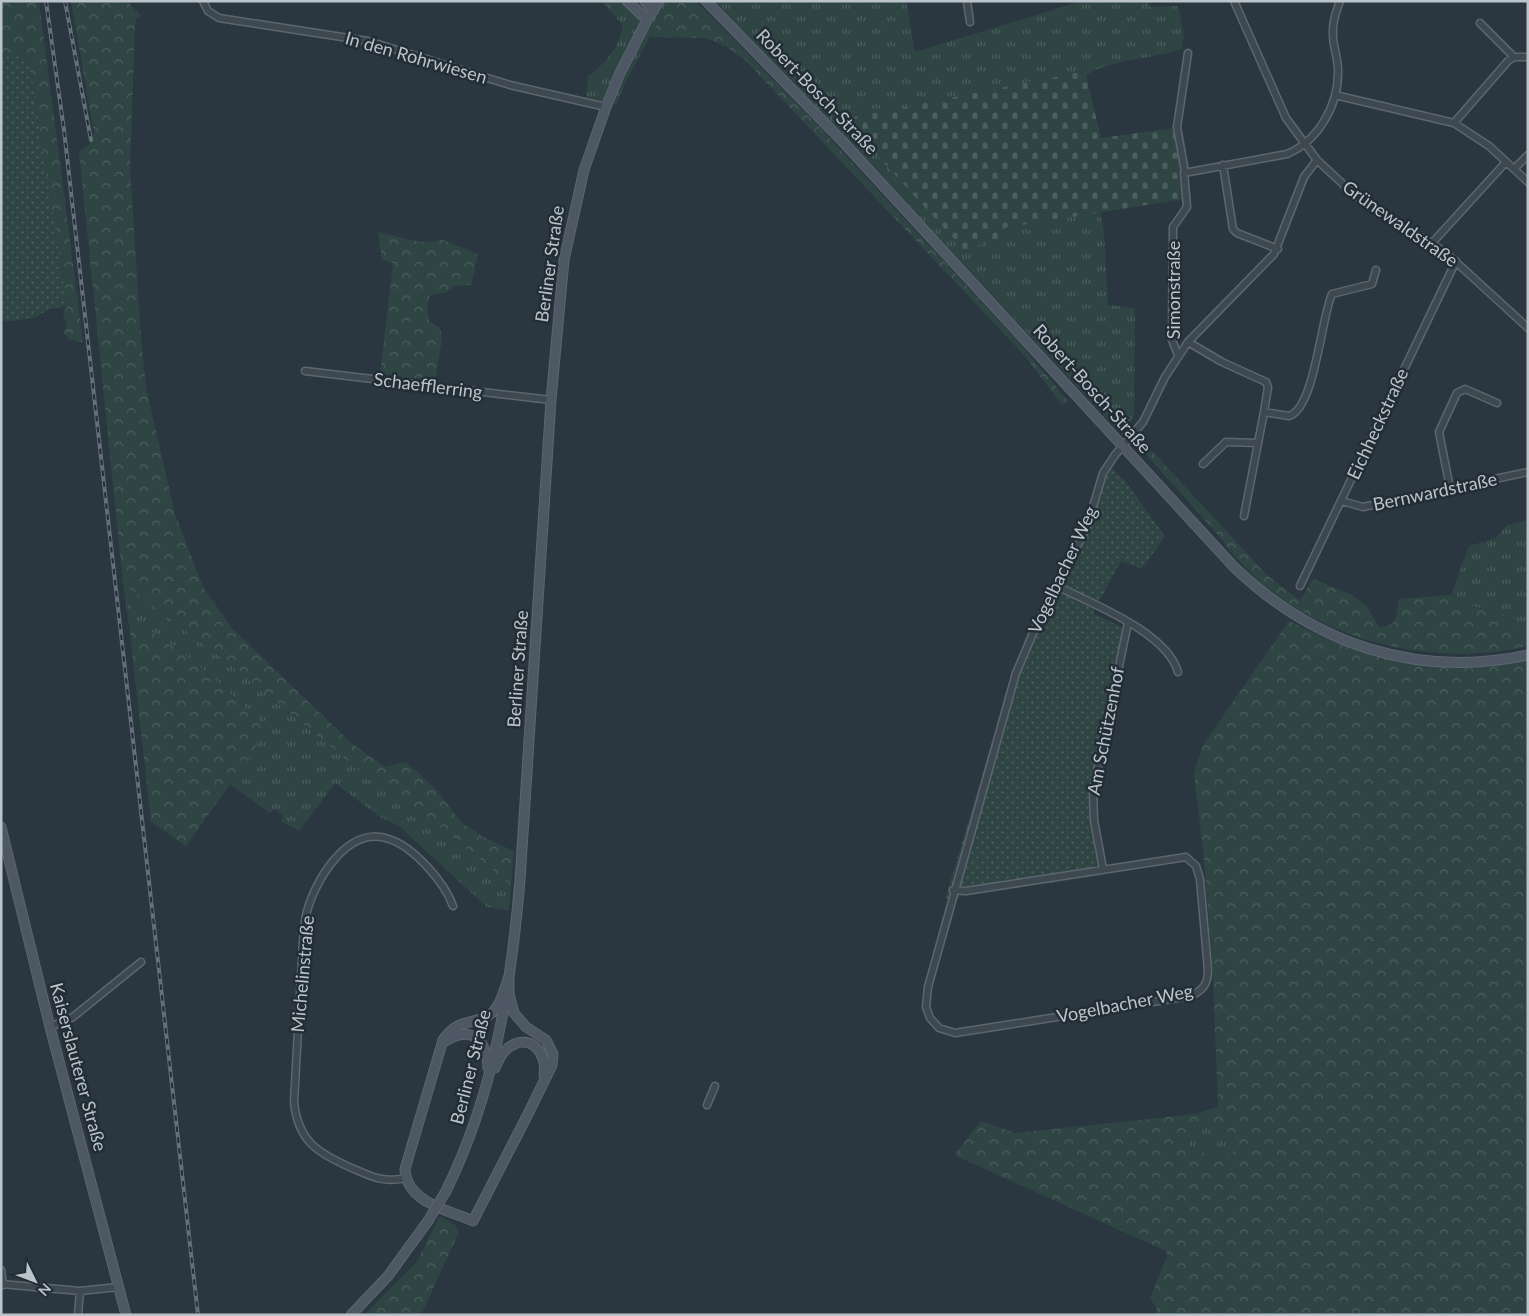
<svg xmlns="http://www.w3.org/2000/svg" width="1529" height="1316" font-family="Lato,sans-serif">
  <defs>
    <pattern id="grass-tufts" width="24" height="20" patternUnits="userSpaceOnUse" patternTransform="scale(1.25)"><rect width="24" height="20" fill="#2f4544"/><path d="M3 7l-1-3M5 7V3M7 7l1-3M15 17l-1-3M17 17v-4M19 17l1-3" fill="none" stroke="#4b5e5e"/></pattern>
    <pattern id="forest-crowns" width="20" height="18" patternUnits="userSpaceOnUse" patternTransform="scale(1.25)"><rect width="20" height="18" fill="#2f4544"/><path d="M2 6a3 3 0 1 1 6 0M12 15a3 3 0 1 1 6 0" fill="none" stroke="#4b5e5e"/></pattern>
    <pattern id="cemetery-stones" width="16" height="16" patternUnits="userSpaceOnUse" patternTransform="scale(1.25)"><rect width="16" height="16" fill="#2f4544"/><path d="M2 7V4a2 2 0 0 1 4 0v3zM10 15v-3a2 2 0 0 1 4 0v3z" fill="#4b5e5e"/></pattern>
    <pattern id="park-dots" width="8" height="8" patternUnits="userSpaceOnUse" patternTransform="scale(1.25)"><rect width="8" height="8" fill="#2f4544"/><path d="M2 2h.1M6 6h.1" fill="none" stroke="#4b5e5e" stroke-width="1.8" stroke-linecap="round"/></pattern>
  </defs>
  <rect width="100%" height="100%" fill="#2a3741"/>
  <!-- grass -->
  <path fill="url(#grass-tufts)" d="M602,1H669L626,81L616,105L586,97L588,76C606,64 619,47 623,25Z
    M714,1H906L915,52L1082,1H1148L1150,7L1178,6L1184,36L1182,49C1150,60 1113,58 1085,76L1084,71L845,119L974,245L1002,242L1004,228L1100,212L1104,233L1108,305L1135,308L1134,414L1123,436L959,259Z
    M1528,520V640L1516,643L1515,623L1490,610L1467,605L1451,595L1469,546L1496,538L1507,525Z
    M123,583L232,666L360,771L424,814L511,885L509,911L487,907L400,827L380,817L335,783L299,831L281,821L283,816L275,809L270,813L229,784L253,752L258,718C232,696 160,624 129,625Z
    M1194,1121C1220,1127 1227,1122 1238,1149L1219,1158L1188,1148Z"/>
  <!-- forest -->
  <path fill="url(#forest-crowns)" fill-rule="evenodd" d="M1,1H39L83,342L70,340L64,333L67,324L63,314L67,306L32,78L25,55L1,57Z
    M71,1H127L141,16L136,19L135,26L130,169L141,338L146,387L175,514L203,587L232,628L350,742L385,767L406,762L436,789L461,822L483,837L514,851L511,885L424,814L360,771L232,666L123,583L79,152L89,145L94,133Z
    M669,1H696L810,117L1016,339L1068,401L1062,405L1025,356L745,60L727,47L706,38L650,37Z
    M378,232L421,242L443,240L478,254L471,285L454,286C449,295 439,293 430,295L427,306L429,321L440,328L442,339L435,381L380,374L393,263L382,260Z
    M1145,448L1154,453L1267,575L1299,600C1305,595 1308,585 1313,579L1350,594L1366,605L1379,627C1398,628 1396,615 1399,599L1451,595L1467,605L1512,616L1515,623L1516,643L1528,640V646C1431,669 1314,640 1244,566C1234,556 1226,545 1217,534C1193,507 1168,479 1144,452Z
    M1289,621L1329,640L1375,656L1425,665L1479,666L1528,659V1315H1154L1157,1309L1150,1298L1167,1256L1166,1251L954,1155L981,1121L1016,1133L1196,1114L1218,1107L1213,974L1203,848L1194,774L1203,745ZM1194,1121C1220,1127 1227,1122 1238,1149L1219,1158L1188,1148Z
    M129,625C159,624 232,696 258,718L264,731L253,752L186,846L151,822Z
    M440,1216L455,1225L459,1232L421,1315H364L416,1263Z"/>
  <!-- cemetery -->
  <path fill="url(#cemetery-stones)" d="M1085,71L1101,138L1174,128L1181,170L1179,176L1184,199L1004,228L1002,242L974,245L966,252L844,119Z"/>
  <!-- park -->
  <path fill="url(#park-dots)" d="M25,55L32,78L67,306L49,309L36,317L14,321H1V57Z
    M1106,463L1125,481L1165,536L1142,569L1121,561L1093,613L1123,628L1089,792L1091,824L1102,875L945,899L1013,672L1028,632L1090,513Z"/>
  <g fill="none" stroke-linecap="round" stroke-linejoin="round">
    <!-- street casing -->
    <g stroke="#5c666e" stroke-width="9">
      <path id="street" d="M203,1L208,11L219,18L368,41L510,85L606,107
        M967,1L970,22
        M1234,1L1286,118L1317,160L1357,197L1445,252L1528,328
        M1480,23L1514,57
        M1335,95L1454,123L1489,146L1528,182
        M1454,123L1508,61L1514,57H1528
        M1223,165L1233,229L1237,233L1278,249
        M1514,169L1528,155
        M1185,172L1177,127L1188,53
        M1433,242L1506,162
        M1188,342L1222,362L1266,382L1268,387L1264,412L1244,516
        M1178,355L1172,340L1173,227L1187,207L1184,173L1287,154C1318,141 1338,106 1338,73C1339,60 1333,48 1333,35C1332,23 1336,12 1340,1
        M305,371L551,400
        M1264,412L1289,416C1315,408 1321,318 1332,294L1372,284L1376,270
        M1203,464L1226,442L1257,443
        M1450,488L1439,432L1457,393L1465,389L1497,403
        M1342,501L1363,507L1528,472
        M1057,586C1092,604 1167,632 1178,672
        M1300,586L1456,261
        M1103,869L1094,820L1093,790L1128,623
        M953,890L966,891L1186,857L1196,866L1200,879L1208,970C1208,984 1203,990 1191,996L955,1033L939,1028L930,1018L926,1007L928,987L1016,673L1037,624L1087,527L1103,473L1115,455L1143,422L1165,377L1188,342L1274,254L1304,177L1317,160
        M50,1027L73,1017L141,962
        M707,1105L715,1086
        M405,1178C385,1183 372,1177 354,1169C319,1154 298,1142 294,1102C296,1060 299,1018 301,976C303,956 302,935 306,915C314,882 347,824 389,839C414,847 445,883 453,906
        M1,1270L3,1285
        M1,1284L80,1291L118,1287
        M78,1315L80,1291"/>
    </g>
    <!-- secondary casing -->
    <g stroke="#5c666e" stroke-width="11">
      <path id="secondary" d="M627,1L647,20
        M645,1L653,11
        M706,1L843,142L1234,567C1314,644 1417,679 1528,655
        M1,827L50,1027L126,1315
        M509,976V994L514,1013L526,1027L546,1040L553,1054L552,1065L528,1114L473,1221C448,1210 406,1202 405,1169L443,1040C460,1015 476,1027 493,1012C502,1003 505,987 509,976Z
        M444,1042C471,1024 487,1040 488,1068
        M495,1068C498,1061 501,1053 508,1048C529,1032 548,1052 544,1075
        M446,1191C494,1094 511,987 520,880L551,400L564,260L584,170L606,107L620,73L647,20L659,1
        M351,1315L388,1276L428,1221"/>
    </g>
    <!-- street -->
    <use href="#street" stroke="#3e4851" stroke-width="6"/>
    <!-- secondary -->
    <use href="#secondary" stroke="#4d5864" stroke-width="9"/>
    <!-- rail casing -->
    <g stroke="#636f79" stroke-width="4">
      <path id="rail" d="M46,1L64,130L198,1315
        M65,1L91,140"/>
    </g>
    <!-- rail -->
    <use href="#rail" stroke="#232d36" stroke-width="2" stroke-dasharray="5.5" stroke-linecap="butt"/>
    <!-- secondary-bridge casing -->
    <g stroke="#5c666e" stroke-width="11" stroke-linecap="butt">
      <path id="secondary-bridge" d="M428,1221L446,1191"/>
    </g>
    <!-- secondary-bridge -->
    <use href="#secondary-bridge" stroke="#4d5864" stroke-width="9"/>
  </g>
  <g text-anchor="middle" stroke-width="5" stroke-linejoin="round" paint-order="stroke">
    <!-- street labels -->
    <g font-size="18" fill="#bbc3cb" stroke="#232d36">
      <text transform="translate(416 58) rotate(16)" y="6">In den Rohrwiesen</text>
      <text transform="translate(817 92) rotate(46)" y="6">Robert-Bosch-Straße</text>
      <text transform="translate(1400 224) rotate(35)" y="6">Grünewaldstraße</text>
      <text transform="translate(550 264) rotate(-82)" y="6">Berliner Straße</text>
      <text transform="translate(1174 290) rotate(-90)" y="6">Simonstraße</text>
      <text transform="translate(428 386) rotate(7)" y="6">Schaefflerring</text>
      <text transform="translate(1092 389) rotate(48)" y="6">Robert-Bosch-Straße</text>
      <text transform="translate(1378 424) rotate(-65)" y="6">Eichheckstraße</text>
      <text transform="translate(1435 492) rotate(-12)" y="6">Bernwardstraße</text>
      <text transform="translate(1063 570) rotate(-65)" y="6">Vogelbacher Weg</text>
      <text transform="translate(518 669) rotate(-86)" y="6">Berliner Straße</text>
      <text transform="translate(1106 731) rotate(-79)" y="6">Am Schützenhof</text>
      <text transform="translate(303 974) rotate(-85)" y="6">Michelinstraße</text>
      <text transform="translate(1125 1004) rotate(-11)" y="6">Vogelbacher Weg</text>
      <text transform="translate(78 1067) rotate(75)" y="6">Kaiserslauterer Straße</text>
      <text transform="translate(471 1067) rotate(-76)" y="6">Berliner Straße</text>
    </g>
  </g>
  <!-- border -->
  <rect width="1529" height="1316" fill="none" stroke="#bbc3cb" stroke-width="5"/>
  <!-- north arrow -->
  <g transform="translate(35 1281) rotate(132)" stroke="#232d36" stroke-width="4" paint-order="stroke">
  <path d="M0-4L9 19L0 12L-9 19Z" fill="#bbc3cb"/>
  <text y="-8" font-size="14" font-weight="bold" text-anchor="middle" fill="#bbc3cb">N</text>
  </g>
</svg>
